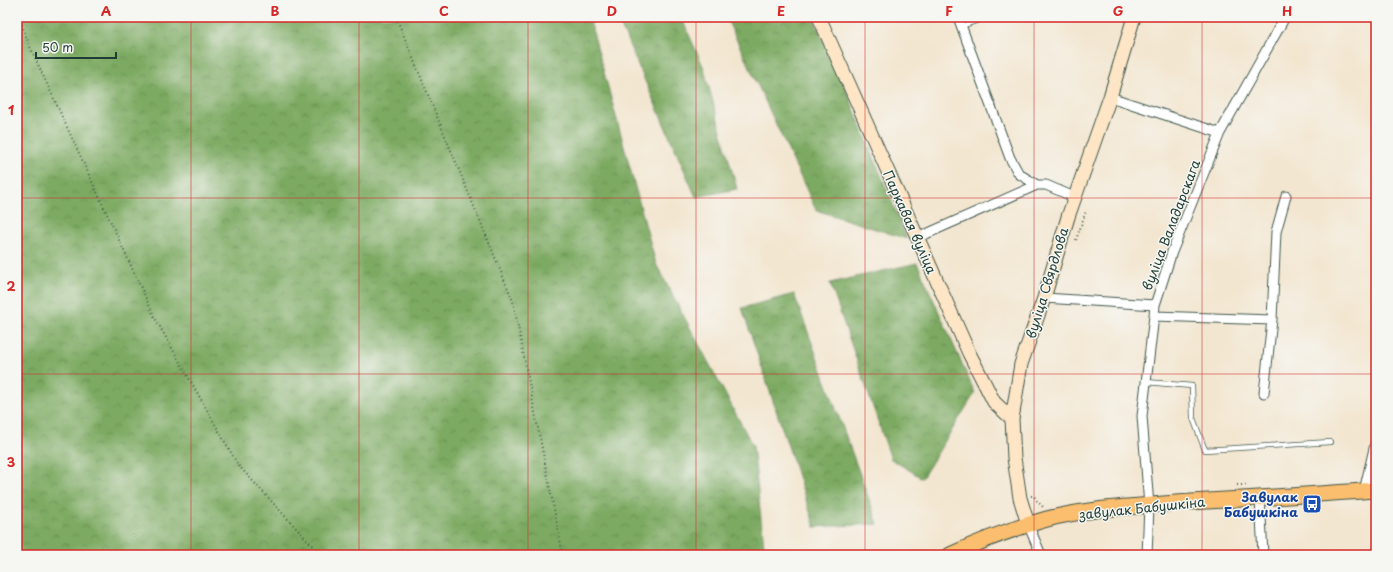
<svg xmlns="http://www.w3.org/2000/svg" width="1393" height="572" font-family="'Playpen Sans',sans-serif">
  <defs>
    <pattern id="forest-crowns" width="20" height="18" patternUnits="userSpaceOnUse"><rect width="20" height="18" fill="#7daa62"/><path d="M2 6a3 3 0 1 1 6 0M12 15a3 3 0 1 1 6 0" fill="none" stroke="#668c52"/></pattern>
  </defs>
  <rect width="100%" height="100%" fill="#f6f6f2"/>
  <filter id="ink" filterUnits="userSpaceOnUse"><feTurbulence type="fractalNoise" baseFrequency=".025" numOctaves="2"/><feDisplacementMap in="SourceGraphic" scale="8" xChannelSelector="R" yChannelSelector="G"/><feConvolveMatrix kernelMatrix="1 2 1 2 8 2 1 2 1" color-interpolation-filters="sRGB"/></filter>
  <filter id="wash" filterUnits="userSpaceOnUse"><feTurbulence type="fractalNoise" baseFrequency=".012" numOctaves="4" result="noise"/><feDisplacementMap in="SourceGraphic" scale="16" xChannelSelector="R" yChannelSelector="G"/><feGaussianBlur stdDeviation="0.9" result="paint"/><feColorMatrix in="noise" values="0 0 0 0 0 0 0 0 0 0 0 0 0 0 0 0 0 1.4 0 .05"/><feComposite in="paint" operator="in"/></filter>
  <g filter="url(#wash)">
    <rect width="100%" height="100%" fill="#f3e6d0"/>
    <!-- forest -->
    <path fill="url(#forest-crowns)" stroke="#4e744b" d="M17,17H589L656,264L753,446L765,555H17Z
      M617,17H681L703,66L737,189L696,197Z
      M726,17H813L845,87L907,239L816,210Z
      M917,263L975,393L922,478L891,459L830,283Z
      M794,294L878,524L815,527L742,308Z"/>
  </g>
  <g filter="url(#ink)">
    <g fill="none" stroke-linecap="round" stroke-linejoin="round">
      <!-- lane casing -->
      <g stroke="#3f564b" stroke-width="6">
        <path id="lane" d="M962,26L987,17
          M1146,382L1192,386L1193,418L1205,450L1330,442"/>
      </g>
      <!-- street casing -->
      <g stroke="#3f564b" stroke-width="11">
        <path id="street" d="M958,17L1010,158L1019,174L1037,185
          M1110,97L1220,133
          M917,238L1037,185H1046L1074,197
          M1044,298L1155,305
          M1154,316L1272,320
          M1264,393L1272,320L1276,232L1286,196
          M1364,491L1376,440
          M1260,498L1263,555
          M1028,524L1041,555
          M1147,555L1149,506L1142,416L1154,316L1155,305L1172,252L1220,133L1285,17"/>
      </g>
      <!-- secondary casing -->
      <g stroke="#3f564b" stroke-width="15">
        <path id="secondary" d="M819,17L969,353L994,402L1012,419
          M1028,524L1020,498L1014,458L1012,419L1021,364L1044,298L1068,217L1110,97L1134,17"/>
      </g>
      <!-- primary casing -->
      <g stroke="#3f564b" stroke-width="17">
        <path id="primary" d="M950,555C981,541 1014,528 1047,519C1089,508 1134,507 1176,503C1243,499 1309,495 1376,490"/>
      </g>
      <!-- path -->
      <path stroke="#3f564b" stroke-width="2" stroke-dasharray="1 3" stroke-linecap="butt" d="M19,17L30,47L155,318L238,465L321,555
        M396,17L513,301L563,555
        M1076,240L1086,211
        M1237,485H1247
        M1031,496H1034L1037,501L1043,507
        M1015,555L1029,549"/>
      <!-- lane -->
      <use href="#lane" stroke="#fff" stroke-width="4.5"/>
      <!-- street -->
      <use href="#street" stroke="#fff" stroke-width="9"/>
      <!-- secondary -->
      <use href="#secondary" stroke="#fde5c5" stroke-width="13"/>
      <!-- primary -->
      <use href="#primary" stroke="#fbbd6e" stroke-width="15"/>
    </g>
  </g>
  <!-- grid -->
  <path fill="none" stroke="#d62828" stroke-width="1" stroke-opacity="0.55" d="M191,17V555M359,17V555M528,17V555M696,17V555M865,17V555M1034,17V555M1202,17V555M17,198H1376M17,374H1376"/>
  <!-- icons -->
  <defs>
    <g id="bus-square" transform="scale(1)"><rect x="-9" y="-9" width="18" height="18" rx="4" fill="#1a4fb4" stroke="#f6f6f2"/><path d="M-5-6H5V4H4V6H2V4H-2V6H-4V4H-5ZM-3.5-4V0h7V-4ZM-3.5 1.2v1.5H-2V1.2ZM2 1.2v1.5H3.5V1.2Z" fill="#fff"/></g>
  </defs>
  <g fill-rule="evenodd">
    <use href="#bus-square" x="1312" y="504"/>
  </g>
  <g text-anchor="middle" stroke-width="3" stroke-linejoin="round" paint-order="stroke">
    <!-- street labels -->
    <g font-size="13" fill="#1f3d34" stroke="#f6f6f2">
      <text transform="translate(910 222) rotate(66)" y="5">Паркавая вуліца</text>
      <text transform="translate(1171 225) rotate(-69)" y="5">вуліца Валадарскага</text>
      <text transform="translate(1047 283) rotate(-73)" y="5">вуліца Свярдлова</text>
      <text transform="translate(1142 508) rotate(-6)" y="5">завулак Бабушкіна</text>
    </g>
    <!-- transit labels -->
    <g font-size="13" font-weight="bold" fill="#164399" stroke="#f6f6f2" text-anchor="end">
      <text x="1298" y="502">Завулак<tspan x="1298" dy="15">Бабушкіна</tspan></text>
    </g>
  </g>
  <!-- margin -->
  <rect width="1393" height="572" fill="none" stroke="#f6f6f2" stroke-width="44"/>
  <!-- scale -->
  <path d="M36 52v6h80v-6" fill="none" stroke="#1f3d34" stroke-width="2"/>
  <text x="42" y="52" font-size="12" fill="#1f3d34" stroke="#f6f6f2" stroke-width="3" paint-order="stroke">50 m</text>
  <rect x="22" y="22" width="1349" height="528" fill="none" stroke="#d62828" stroke-width="1.5"/>
  <g font-size="13" text-anchor="middle" font-weight="bold" fill="#d62828">
    <text x="106" y="16">A</text>
    <text x="275" y="16">B</text>
    <text x="444" y="16">C</text>
    <text x="612" y="16">D</text>
    <text x="781" y="16">E</text>
    <text x="949" y="16">F</text>
    <text x="1118" y="16">G</text>
    <text x="1287" y="16">H</text>
    <text x="11" y="115">1</text>
    <text x="11" y="291">2</text>
    <text x="11" y="467">3</text>
  </g>
</svg>
